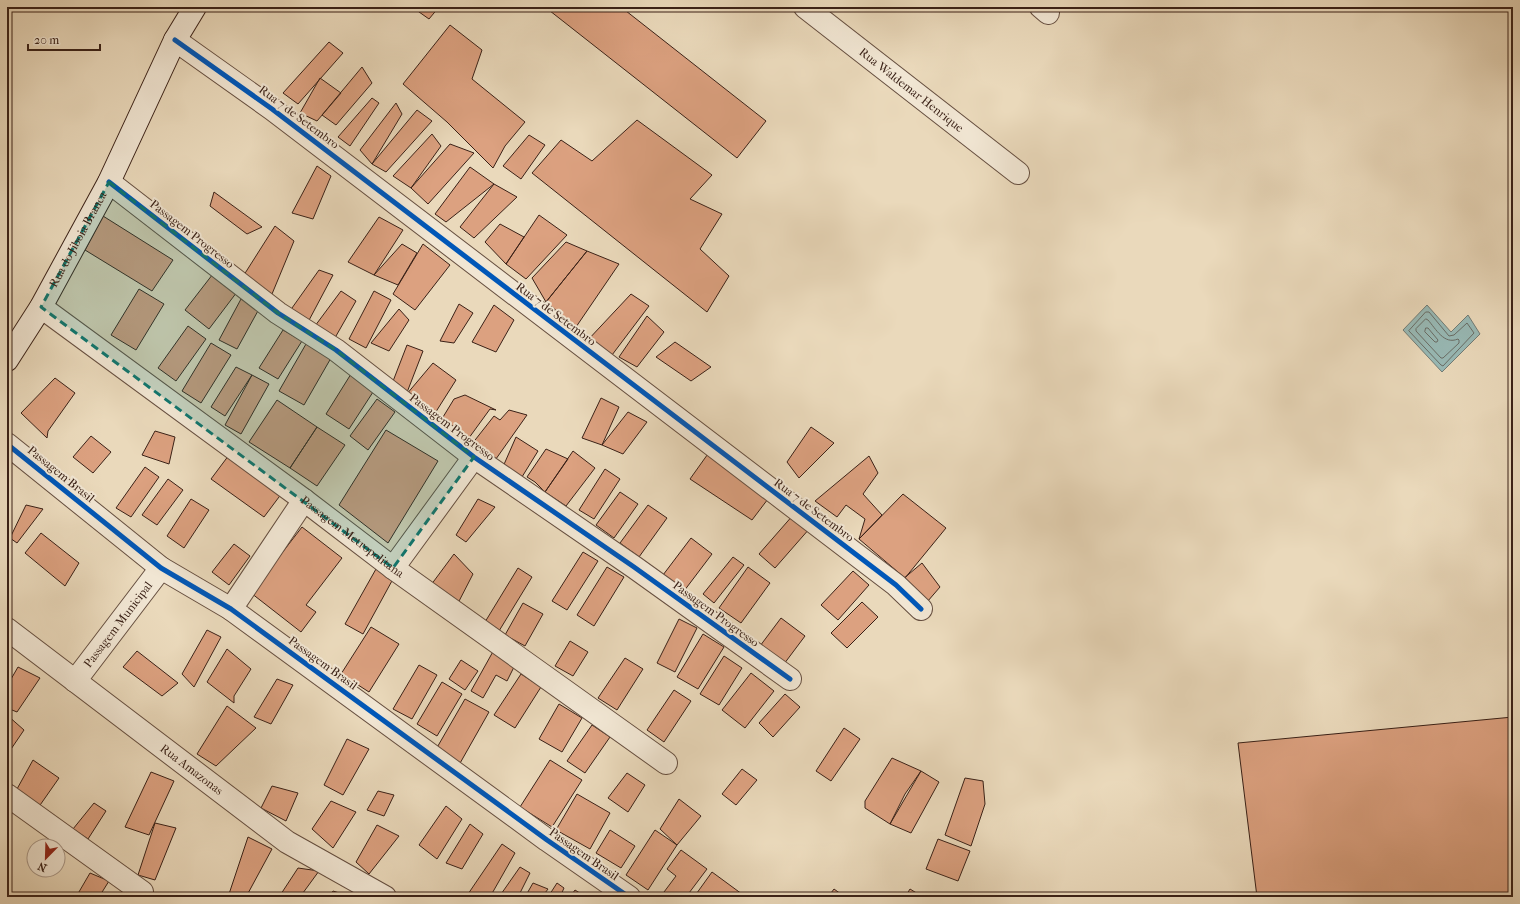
<svg xmlns="http://www.w3.org/2000/svg" width="1520" height="904" font-family="'IM FELL French Canon',serif">
  <rect width="100%" height="100%" fill="#ead9bb"/>
  <filter id="stains"><feTurbulence type="fractalNoise" baseFrequency=".005" numOctaves="4"/><feColorMatrix values="0 0 0 0 .2 0 0 0 0 .09 0 0 0 0 .02 0 0 0 .5 -.17"/></filter>
  <radialGradient id="worn" r=".72"><stop offset=".6" stop-color="#630" stop-opacity="0"/><stop offset="1" stop-color="#630" stop-opacity=".3"/></radialGradient>
  <!-- water -->
  <path fill="#98b9b5" stroke="#727c76" d="M1427,305L1451,332L1468,315L1480,334L1442,372L1403,330Z"/>
  <g fill="none" stroke-linecap="round" stroke-linejoin="round">
    <!-- shore -->
    <path stroke="#696d66" stroke-width="1" d="M1426,312H1429L1449,336L1454,335L1467,323L1474,333L1443,366L1441,365L1409,331Z
      M1426,319L1428,320C1436,329 1444,345 1458,339L1459,340V343L1443,358H1441L1416,331V329Z
      M1426,328H1428L1438,340L1437,342H1435L1425,332Z"/>
  </g>
  <!-- building -->
  <path fill="#dca180" stroke="#3a2117" d="M412,7H439L429,19Z
    M545,7H621L766,121L737,158Z
    M450,25L482,50L472,79L525,122L505,146L493,168L447,122L403,84Z
    M329,42L343,53L298,104L283,93Z
    M362,67L372,83L336,125L322,115Z
    M320,78L341,93L317,121L300,113Z
    M372,98L379,103L350,146L338,137Z
    M396,103L402,114L372,164L360,150Z
    M417,110L432,121L386,172L372,164Z
    M637,120L712,175L690,199L722,214L700,249L729,276L707,312L532,173L561,140L592,161Z
    M432,134L441,146L411,188L393,176Z
    M529,135L545,145L521,179L503,166Z
    M450,144L474,153L428,204L411,188Z
    M317,166L331,176L313,219L292,213Z
    M470,167L494,184L446,222L435,214Z
    M494,184L517,197L474,238L460,227Z
    M214,192L262,227L247,234L210,206Z
    M539,215L567,235L526,279L506,264Z
    M103,216L173,260L152,291L85,250Z
    M379,217L403,230L374,275L348,262Z
    M500,224L524,237L506,264L485,242Z
    M275,226L294,241L272,294L242,278Z
    M566,242L587,251L546,302L532,278Z
    M402,244L417,253L398,285L374,275Z
    M423,244L450,265L415,310L393,294Z
    M587,251L619,264L576,327L546,302Z
    M216,270L240,288L209,329L185,310Z
    M319,270L333,275L307,324L287,315Z
    M139,289L164,304L136,350L111,335Z
    M341,291L356,301L332,343L312,330Z
    M374,291L391,300L366,348L349,339Z
    M631,294L649,306L612,355L586,342Z
    M241,299L259,309L237,349L219,340Z
    M459,304L473,313L454,343L440,341Z
    M494,305L514,320L496,352L472,342Z
    M399,309L409,320L389,351L371,343Z
    M647,316L664,332L637,367L619,357Z
    M188,326L206,339L176,381L158,368Z
    M283,330L302,341L278,379L259,368Z
    M675,342L711,367L691,381L656,357Z
    M211,343L231,355L201,403L182,391Z
    M306,344L331,358L304,405L279,391Z
    M407,345L423,351L406,395L390,389Z
    M433,363L456,380L432,418L406,395Z
    M236,367L252,375L225,416L211,407Z
    M351,374L375,389L349,429L326,414Z
    M252,375L269,384L241,434L225,425Z
    M55,378L75,393L48,431L47,438L21,413Z
    M465,395L496,410L490,409L466,442L440,422L454,399Z
    M601,398L619,407L602,445L582,438Z
    M377,399L395,412L368,450L350,436Z
    M277,400L317,427L290,468L249,442Z
    M509,410L527,415L491,466L468,449L494,416L500,420Z
    M628,412L647,422L623,454L602,445Z
    M317,427L345,445L317,486L290,468Z
    M811,427L834,443L799,478L787,462Z
    M386,430L438,461L388,543L339,505Z
    M155,431L175,437L169,464L142,455Z
    M91,436L111,452L93,473L73,457Z
    M516,437L538,451L517,485L502,469Z
    M546,449L568,459L545,492L535,482L527,477Z
    M573,451L595,468L566,506L545,492Z
    M710,451L771,495L752,520L690,479Z
    M229,455L282,493L264,517L211,479Z
    M869,456L878,473L863,494L882,515L859,539L865,519L846,505L837,517L815,501Z
    M145,467L159,477L131,517L116,508Z
    M605,469L620,479L594,519L579,510Z
    M168,479L183,490L157,525L142,515Z
    M620,492L638,504L614,538L596,525Z
    M903,494L946,528L905,578L859,539Z
    M191,499L209,510L184,548L167,536Z
    M478,499L495,507L466,542L456,535Z
    M26,505L43,509L17,543L10,538Z
    M648,505L667,518L639,557L620,543Z
    M794,514L810,528L775,568L759,554Z
    M302,527L342,558L306,605L316,612L301,632L251,593Z
    M41,533L79,563L65,586L25,553Z
    M691,538L712,554L684,591L663,575Z
    M234,544L250,556L229,585L212,572Z
    M583,552L598,561L567,610L552,601Z
    M454,554L473,574L456,607L428,589Z
    M733,557L744,565L714,603L703,594Z
    M922,563L940,587L921,609L896,585Z
    M607,567L624,577L594,626L577,615Z
    M748,567L770,583L741,623L719,608Z
    M518,568L532,577L499,631L485,622Z
    M376,569L393,579L363,634L345,624Z
    M853,571L869,585L838,620L821,605Z
    M862,602L878,617L847,648L831,633Z
    M523,603L543,614L525,646L505,635Z
    M781,618L805,636L784,664L760,646Z
    M679,619L697,628L675,672L657,663Z
    M371,627L399,644L369,692L341,674Z
    M207,630L221,637L194,687L182,674Z
    M703,634L724,647L698,689L677,677Z
    M570,641L588,652L573,676L555,666Z
    M495,648L517,661L507,681L496,675L483,698L471,691Z
    M227,649L251,669L234,696V703L207,682Z
    M137,651L178,683L162,696L123,667Z
    M724,656L742,668L719,705L700,694Z
    M625,658L643,669L617,710L598,698Z
    M461,660L478,671L465,690L449,679Z
    M419,665L437,675L412,719L393,709Z
    M18,667L40,678L17,712L7,708V686Z
    M751,673L774,691L745,728L722,710Z
    M521,674L541,687L515,728L494,715Z
    M277,679L293,685L271,724L254,717Z
    M442,682L462,694L437,736L417,724Z
    M674,690L691,701L664,742L647,730Z
    M785,694L800,707L773,737L759,723Z
    M465,699L489,712L459,765L435,751Z
    M559,704L582,718L562,752L539,739Z
    M227,706L256,728L216,766L197,754Z
    M7,715L24,730L7,755Z
    M1513,717V897H1257L1238,743Z
    M592,725L610,737L585,773L567,761Z
    M844,728L860,739L831,781L816,771Z
    M347,739L369,749L343,795L324,785Z
    M892,758L921,771L905,794L890,824L865,808V801Z
    M33,760L59,778L38,808L17,789Z
    M550,760L582,780L552,827L520,807Z
    M742,769L757,780L736,805L722,794Z
    M921,771L939,782L911,833L890,824Z
    M151,772L174,781L149,835L125,827Z
    M627,773L645,785L628,812L608,798Z
    M965,778L983,781L985,804L971,846L945,835Z
    M272,786L298,793L286,821L261,808Z
    M378,791L394,795L384,816L367,810Z
    M577,794L610,813L590,849L556,830Z
    M679,799L701,816L677,845L660,829Z
    M331,801L356,812L333,848L312,829Z
    M94,803L106,811L88,839L73,829Z
    M446,806L462,819L437,859L419,845Z
    M155,823L176,828L155,880L138,875Z
    M470,824L483,834L462,869L446,863Z
    M377,825L399,836L369,874L356,862Z
    M610,830L635,846L621,868L596,853Z
    M655,830L677,845L648,890L626,875Z
    M248,837L272,849L246,897H228Z
    M938,839L970,851L958,881L926,869Z
    M502,844L515,853L490,897H466Z
    M681,850L707,869L686,897H670L664,892L676,876L667,869Z
    M520,867L530,873L518,897H499Z
    M298,868L319,871L300,897H279Z
    M712,872L746,897H694Z
    M90,873L109,881L99,897H76Z
    M533,883L548,889L542,897H525Z
    M557,883L564,888L560,897H548Z
    M834,889L845,897H828Z
    M910,889L923,897H905Z
    M575,890L586,897H570Z
    M333,891L352,897H329Z"/>
  <g fill="none" stroke-linecap="round" stroke-linejoin="round">
    <!-- street casing -->
    <g stroke="#664f40" stroke-width="24">
      <g id="street">
        <path id="s1" d="M805,7L1018,173"/>
        <path d="M1041,7L1048,13"/>
        <path d="M175,40L272,109L896,585L921,609"/>
        <path d="M109,182L278,313L336,350L474,457L634,567L790,679"/>
        <path id="s2" d="M41,307L304,500L393,568L666,763"/>
        <path d="M7,444L161,568L231,609L547,840L629,897"/>
        <path d="M393,568L474,457"/>
        <path d="M231,609L304,500"/>
        <path id="s3" d="M7,629L287,842L385,897"/>
        <path id="s4" d="M75,681L161,568"/>
        <path d="M7,795L142,892"/>
      </g>
    </g>
    <!-- secondary casing -->
    <g stroke="#3a2117" stroke-width="24">
      <g id="secondary">
        <path id="s5" d="M7,360L41,307L109,182L175,40L195,7"/>
      </g>
    </g>
    <!-- street -->
    <use href="#street" stroke="#f1e6d3" stroke-width="22"/>
    <!-- secondary -->
    <use href="#secondary" stroke="#f1e6d3" stroke-width="22"/>
    <!-- cycleway casing -->
    <g stroke="#f1e6d3" stroke-width="8">
      <path id="cycleway" d="M175,40L272,109L896,585L921,609
        M109,182L278,313L336,350L474,457L634,567L790,679
        M7,444L161,568L231,609L547,840L629,897"/>
    </g>
    <!-- cycleway -->
    <use href="#cycleway" stroke="#0057b8" stroke-width="5"/>
  </g>
  <!-- marked area -->
  <path fill="#0f766e" fill-opacity="0.2" stroke="#0f766e" stroke-width="3" stroke-dasharray="8 5" stroke-linejoin="round" d="M109,182L278,313L336,350L474,457L393,568L41,307Z"/>
  <g text-anchor="middle" stroke-width="4" stroke-linejoin="round" paint-order="stroke">
    <!-- street labels -->
    <g font-size="12" fill="#3a2117" stroke="#f1e6d3">
      <text dy="4" stroke="none"><textPath href="#s1" startOffset="135">Rua Waldemar Henrique</textPath></text>
      <text transform="translate(299 117) rotate(37)" y="4">Rua 7 de Setembro</text>
      <text transform="translate(192 234) rotate(38)" y="4">Passagem Progresso</text>
      <text dy="4" stroke="none"><textPath href="#s5" startOffset="140">Rua do Jiboia Branca</textPath></text>
      <text transform="translate(556 314) rotate(37)" y="4">Rua 7 de Setembro</text>
      <text transform="translate(452 427) rotate(37)" y="4">Passagem Progresso</text>
      <text transform="translate(61 474) rotate(39)" y="4">Passagem Brasil</text>
      <text transform="translate(814 510) rotate(37)" y="4">Rua 7 de Setembro</text>
      <text dy="4" stroke="none"><textPath href="#s2" startOffset="387">Passagem Metropolitana</textPath></text>
      <text transform="translate(716 614) rotate(36)" y="4">Passagem Progresso</text>
      <text dy="4" stroke="none"><textPath href="#s4" startOffset="71">Passagem Municipal</textPath></text>
      <text transform="translate(323 663) rotate(36)" y="4">Passagem Brasil</text>
      <text dy="4" stroke="none"><textPath href="#s3" startOffset="232">Rua Amazonas</textPath></text>
      <text transform="translate(584 854) rotate(35)" y="4">Passagem Brasil</text>
    </g>
  </g>
  <!-- margin -->
  <rect width="1520" height="904" fill="none" stroke="#ead9bb" stroke-width="24"/>
  <rect x="8" y="8" width="1504" height="888" fill="none" stroke="#3a2117" stroke-width="2"/>
  <rect x="12" y="12" width="1496" height="880" fill="none" stroke="#3a2117"/>
  <!-- north arrow -->
  <g transform="translate(46 858) rotate(203)"><circle r="19" fill="#f1e6d3" stroke="#a89788"/>
  <path d="M0-3L7 15L0 10L-7 15Z" fill="#8f2418"/>
  <text y="-6" font-size="11" font-weight="bold" text-anchor="middle" fill="#3a2117">N</text>
  </g>
  <!-- scale -->
  <path d="M28 44v6h72v-6" fill="none" stroke="#3a2117" stroke-width="2"/>
  <text x="34" y="44" font-size="12" fill="#3a2117" stroke="#f1e6d3" stroke-width="3" paint-order="stroke">20 m</text>
  <rect width="100%" height="100%" filter="url(#stains)"/>
  <rect width="100%" height="100%" fill="url(#worn)"/>
</svg>
